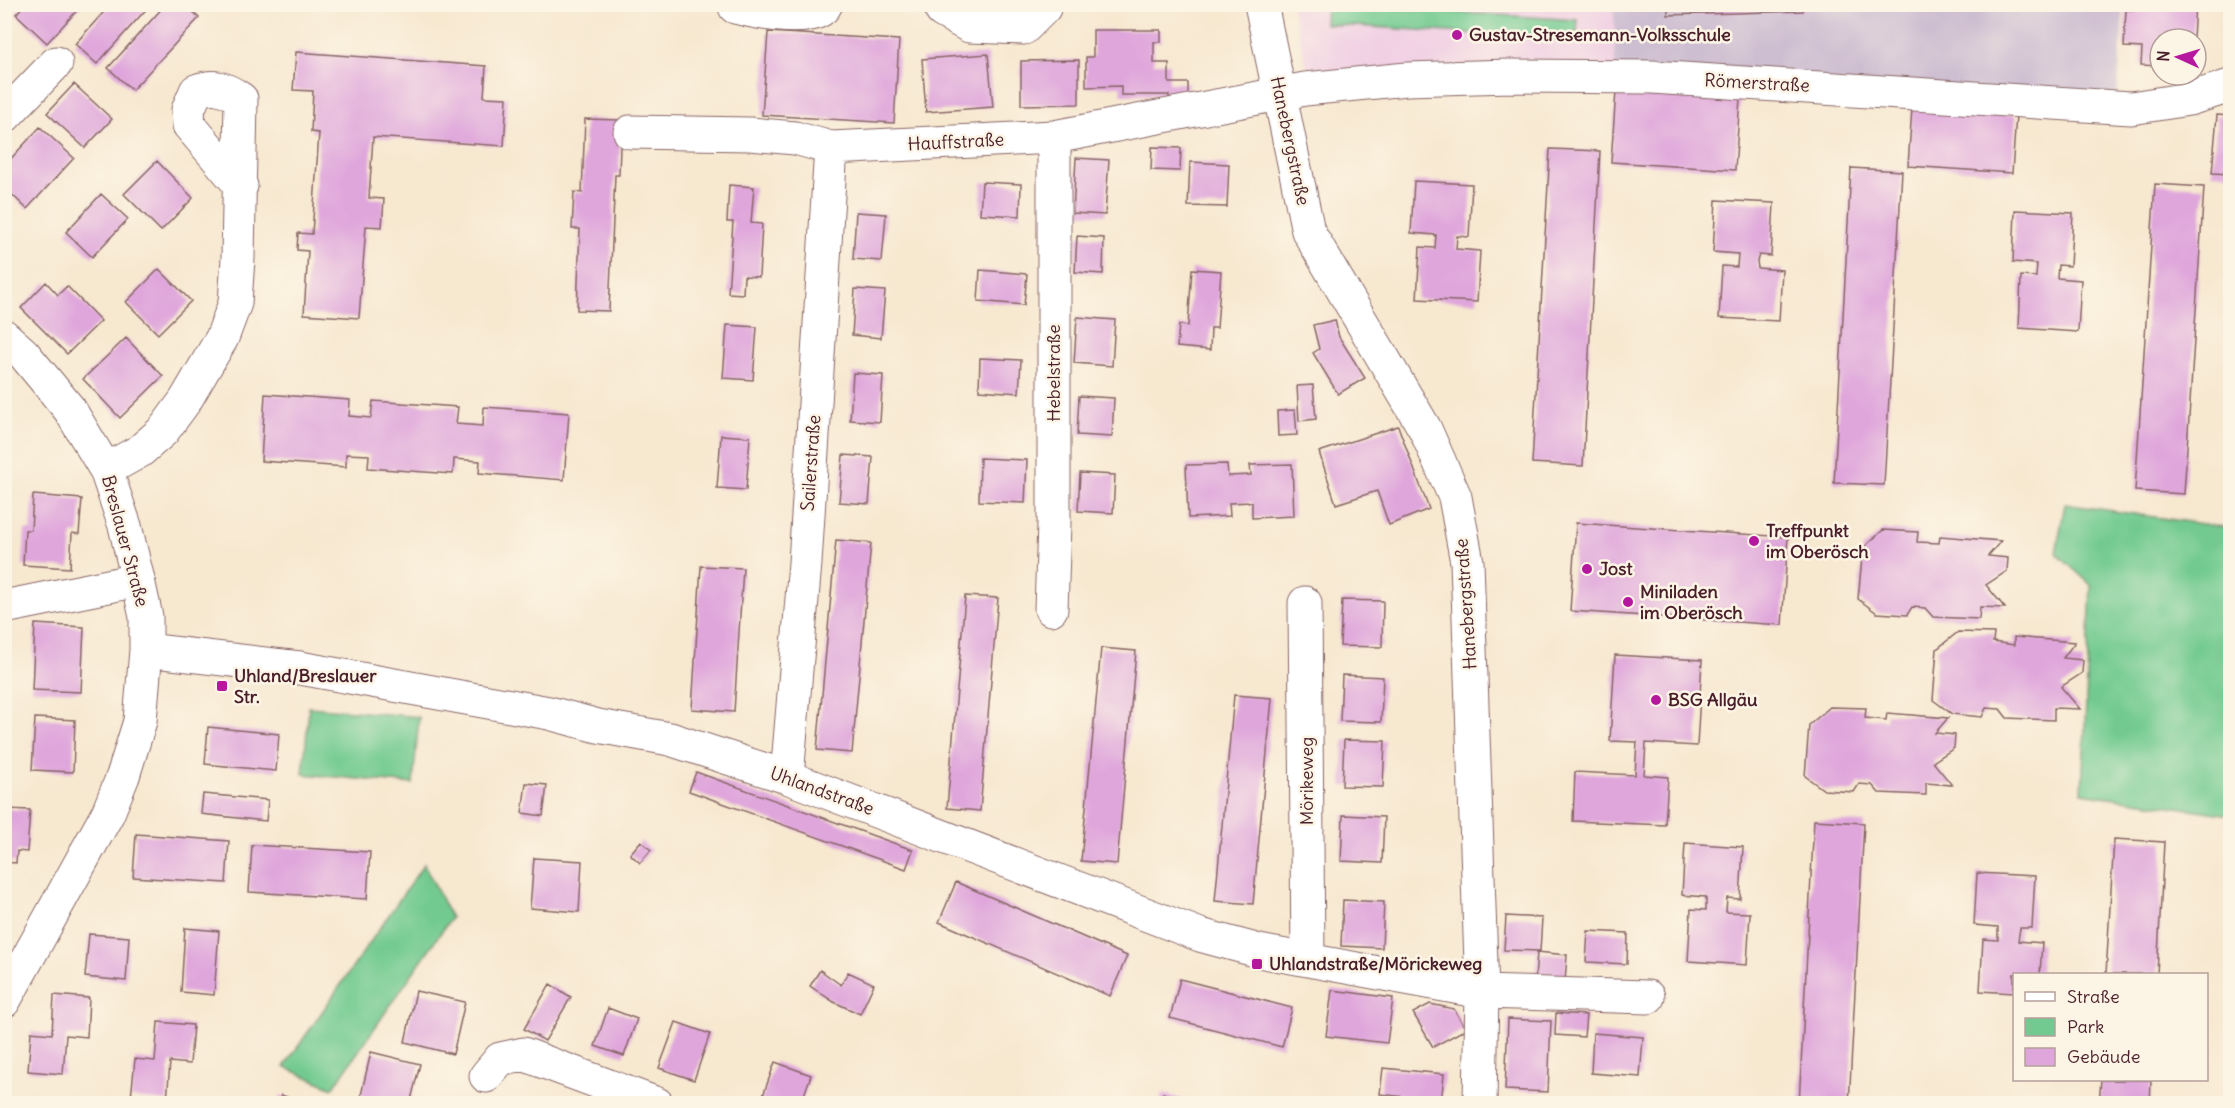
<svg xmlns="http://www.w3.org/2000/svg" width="2235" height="1108" font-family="Delius,sans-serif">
  <rect width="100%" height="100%" fill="#fcf5e5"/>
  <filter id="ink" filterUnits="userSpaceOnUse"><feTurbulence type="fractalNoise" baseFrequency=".0167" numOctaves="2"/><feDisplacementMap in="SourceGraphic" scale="12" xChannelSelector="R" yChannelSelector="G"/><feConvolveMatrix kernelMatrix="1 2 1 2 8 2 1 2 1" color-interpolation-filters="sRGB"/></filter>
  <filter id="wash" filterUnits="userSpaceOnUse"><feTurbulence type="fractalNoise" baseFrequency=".008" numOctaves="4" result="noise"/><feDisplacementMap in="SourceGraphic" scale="24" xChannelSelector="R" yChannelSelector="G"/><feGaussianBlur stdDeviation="1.35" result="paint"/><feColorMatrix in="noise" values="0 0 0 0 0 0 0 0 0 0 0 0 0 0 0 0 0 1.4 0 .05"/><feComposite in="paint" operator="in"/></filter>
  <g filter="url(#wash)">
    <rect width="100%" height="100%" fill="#f7e8d0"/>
    <!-- built -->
    <path fill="#f1d0e4" d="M1291,5H1614L1615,69L1310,79Z"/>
    <!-- industrial -->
    <path fill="#cebed1" d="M1614,5H2124L2117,98L1615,69Z"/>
    <!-- green -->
    <path fill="#72ca90" stroke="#5e745e" stroke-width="1.5" d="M1326,4L1578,20L1576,40L1325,24Z
      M2065,504L2230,528V815L2082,793L2091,585L2056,553Z
      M309,707L419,717L413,784L303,774Z
      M424,864L451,918L333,1088L284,1067Z"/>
    <g id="blocks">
      <!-- building -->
      <path fill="#dfa6db" d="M25,4H83L47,43L16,14Z
        M111,4H151L97,64L75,44Z
        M166,4H185L199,18L132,90L108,68Z
        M1668,4H1803V11L1668,15Z
        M2138,4H2195L2193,39H2160V66L2141,65L2142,48L2124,47L2126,10H2138Z
        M1093,30H1161V42H1154V63H1169V83H1188V101H1169V95H1121V86L1086,87V57H1093Z
        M768,32L899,40L894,123L762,115Z
        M296,52L486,66L484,97L507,98L504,146L373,137L369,198L384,199L382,227L366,226L359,318L304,314L308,251L297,250L298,233L312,234L319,133L311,132L313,91L293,90Z
        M988,54L993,107L926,112L922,59Z
        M1079,60V104L1021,105V61Z
        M74,84L112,119L85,148L47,113Z
        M1616,91L1740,99L1735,170L1611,162Z
        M1912,108L2016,115L2012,173L1908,166Z
        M2217,115L2230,116V174L2212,173Z
        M585,119L621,120L619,175H615L609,311L577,310L580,229H572L574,192L582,193Z
        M40,127L74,158L27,209L5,188V165Z
        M1152,147L1181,148L1180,171L1151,170Z
        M1550,149L1600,151L1583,466L1532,463Z
        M1076,158L1109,160L1105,215L1073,213Z
        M157,161L193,198L161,231L124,194Z
        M1190,162L1229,164L1227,207L1188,206Z
        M1851,168L1902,171L1884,485L1834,483Z
        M1414,181L1472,184L1469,237L1457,236L1456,249L1480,251L1477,302L1417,299L1420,247L1435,248L1436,235L1411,233Z
        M982,182L1021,184L1020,216L980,214Z
        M2155,184L2204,187L2184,494L2135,491Z
        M729,185L754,187L751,223L762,224L759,277L744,276L743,294L728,293L733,222H727Z
        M101,194L128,219L92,257L66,232Z
        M1716,200L1774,203L1771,256L1759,255L1757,261L1758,268L1782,270L1779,321L1719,318L1722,266L1737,267L1738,254L1713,252Z
        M2015,210L2073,213L2070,266L2058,265L2057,278L2081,280L2078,332L2019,328L2021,276L2036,277L2037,264L2013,262Z
        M856,212L886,214L882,261L853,259Z
        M1077,236L1104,238L1103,274L1075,272Z
        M159,269L191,301L158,334L126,302Z
        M1192,269L1221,271L1217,328H1211L1210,350L1177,347L1179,325L1188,326Z
        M980,270L1027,274L1024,305L978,301Z
        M46,282L58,295L67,286L101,321L67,354L21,308Z
        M855,289L885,291L881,338L852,335Z
        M1077,317L1115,320L1112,366L1074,363Z
        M1335,320L1339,337L1365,378L1338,394L1313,353L1319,349L1313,325Z
        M727,325L757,327L753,380L723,378Z
        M126,338L163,376L120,418L83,379Z
        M980,358L1021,360L1019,393L979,390Z
        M853,373L883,375L880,422L850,420Z
        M1313,385L1316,419L1299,421L1297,386Z
        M265,394L350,400L349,416L371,418L373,401L458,407L456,424L483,426L484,407L569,413L564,480L479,473L480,461L454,459L453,474L368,468L369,455L346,454V467L261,461Z
        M1079,396L1114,398L1112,437L1077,435Z
        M1295,410L1297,435L1278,436L1277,411Z
        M1398,426L1429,509L1389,525L1377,491L1336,504L1319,452Z
        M721,435L750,437L746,490L717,488Z
        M843,455L873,457L869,504L839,502Z
        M980,458L1027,460L1025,503L979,501Z
        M1227,464L1228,476L1251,475L1250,465L1292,464L1294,516L1252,518V502L1229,503L1230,516L1188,518L1186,465Z
        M1080,473L1115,475L1113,513L1078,511Z
        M33,495L82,499L79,534L72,533L70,568L23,565L25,530H31Z
        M1576,523L1788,537L1782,625L1570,611Z
        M1883,530L1918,532L1917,542L1939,543L1940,536L2001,541L1988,556L2008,558L2007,571L1986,585L2005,608L1980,607L1979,619L1933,617L1925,608L1912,607L1907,615L1877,613L1858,599L1863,548Z
        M836,540L871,543L852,753L817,750Z
        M701,566L743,568L734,712L692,709Z
        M965,596L998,598L980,811L947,808Z
        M1342,600L1383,601L1382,647L1340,646Z
        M35,624L84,627L81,692L32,690Z
        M1958,632L1994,633L1993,642L2014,645V637L2075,642L2063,658L2083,660L2082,673L2061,687L2080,709L2054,708V720L2007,718L2000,709L1986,708L1982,717L1952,714L1933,700L1937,649Z
        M1101,648L1136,651L1117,864L1081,861Z
        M1615,655L1702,660L1697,746L1646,743L1644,775L1668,777L1665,825L1573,821L1575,772L1635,775L1637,742L1610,741Z
        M1342,675L1383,677L1381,722L1340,721Z
        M1234,695L1272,698L1253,904L1215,901Z
        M1830,707L1866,708L1865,718L1886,720L1887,713L1948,718L1935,733L1955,735L1954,748L1933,762L1952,785L1926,783V795L1879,793L1872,785L1859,784L1854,792L1824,790L1805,776L1809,725Z
        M35,718L75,720L73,772L32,770Z
        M208,727L279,734L276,771L205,764Z
        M1344,740L1385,741L1383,787L1342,786Z
        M696,772L913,850L906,869L689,791Z
        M526,783L547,785L543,816L522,813Z
        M203,794L268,800L266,821L201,814Z
        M4,809L30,810L27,852L17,851L16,863L4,862Z
        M1343,815L1384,817L1382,863L1341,861Z
        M1814,820L1864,823L1849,1104H1799Z
        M136,834L229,841L226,883L133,877Z
        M2114,839L2164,842L2157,974H2106Z
        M641,841L651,850L640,863L630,854Z
        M1685,843L1743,847L1740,899L1727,898L1726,912L1750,913L1747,965L1688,961L1691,909L1706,910V897L1682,895Z
        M252,845L370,852L367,899L249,892Z
        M534,858L582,861L579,912L530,908Z
        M1977,873L2035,876L2032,928H2020L2018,941L2042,943L2040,974H2014V993L1980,991L1983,939L1998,940V927L1974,925Z
        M956,882L1127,956L1110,996L939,922Z
        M1343,900L1384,902L1382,948L1341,946Z
        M1506,916L1542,918L1540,951L1504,950Z
        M185,928L219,931L214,995L181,992Z
        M1588,931L1628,933L1627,964L1586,962Z
        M89,934L129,937L126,981L85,977Z
        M1537,952L1567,955L1565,982L1535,980Z
        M820,970L841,985L848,972L874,984L860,1014L834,1002L810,986Z
        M1180,979L1292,1008L1282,1047L1170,1018Z
        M550,984L571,997L545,1041L524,1029Z
        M1332,990L1393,998L1387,1043L1326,1036Z
        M416,991L465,1002L453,1054L405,1042Z
        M54,995L89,998L87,1037L66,1035L63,1074L28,1071L31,1032L52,1034Z
        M1430,1004L1454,1009L1466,1029L1433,1047L1413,1013Z
        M608,1008L637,1019L624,1056L595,1046Z
        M1556,1013L1586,1015L1584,1037L1555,1035Z
        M1508,1019L1551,1021L1548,1092L1505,1090Z
        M158,1022L193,1025L190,1064L170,1062L167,1101L131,1098L135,1059L155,1061Z
        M676,1022L710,1034L694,1080L659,1068Z
        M1593,1033L1643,1037L1640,1077L1591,1073Z
        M371,1052L420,1064L410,1104H359Z
        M775,1062L811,1075L801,1104H768L761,1101Z
        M1383,1068L1444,1074L1441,1104H1403L1404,1097L1380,1094Z
        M2101,1080H2151L2150,1104H2099Z
        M1163,1093L1193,1103V1104H1159Z
        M281,1095L304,1103L303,1104H278Z"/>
    </g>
  </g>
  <g filter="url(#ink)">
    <use href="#blocks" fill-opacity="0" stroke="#876565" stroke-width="1.5"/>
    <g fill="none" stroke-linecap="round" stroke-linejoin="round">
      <!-- minor casing -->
      <g stroke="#876565" stroke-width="35">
        <path id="minor" d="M734,4L735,7C755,12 816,26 826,4
          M941,4L942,11L969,26L1024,28L1044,8L1043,4
          M1261,4L1308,231L1425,429L1455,497L1467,562L1482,992L1480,1104
          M4,117L56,63
          M630,132L750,134L795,138L831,148L1054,137L1305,89L1407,79L1510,76L1652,77L2131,108L2189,99L2230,86
          M4,336L23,353L70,410L106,470L125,526L138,580L146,617V650L140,721L123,776L108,813L4,1001
          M106,470L140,451L163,431L185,401L222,338L235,303L238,258L241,99C225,88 214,84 196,91L188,110L189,125L241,186
          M1305,603L1308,960
          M4,607L138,580
          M1051,609L1054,524V137
          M146,650L300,668L549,713L598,726L670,739L787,777L1200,935L1259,951L1482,992L1648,997
          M787,777L805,563L831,148
          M486,1076L500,1059L523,1054L657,1104"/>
      </g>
      <!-- minor -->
      <use href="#minor" stroke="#fff" stroke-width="33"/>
    </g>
  </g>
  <!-- markers -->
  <g fill="#b5179e" stroke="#fcf5e5" stroke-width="2">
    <circle cx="1457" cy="35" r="6"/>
    <circle cx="1754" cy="541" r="6"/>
    <circle cx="1587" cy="569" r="6"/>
    <circle cx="1628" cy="602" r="6"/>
    <rect x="216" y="680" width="12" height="12" rx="3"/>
    <circle cx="1656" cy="700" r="6"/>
    <rect x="1251" y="958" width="12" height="12" rx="3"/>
  </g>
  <g text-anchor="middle" stroke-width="5" stroke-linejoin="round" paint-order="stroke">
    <!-- poi labels -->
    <g font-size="18" font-weight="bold" fill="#4a1f2b" stroke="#fcf5e5" text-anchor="start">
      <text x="1469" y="41">Gustav-Stresemann-Volksschule</text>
      <text x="1766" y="537">Treffpunkt<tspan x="1766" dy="21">im Oberösch</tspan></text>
      <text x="1599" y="575">Jost</text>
      <text x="1640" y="598">Miniladen<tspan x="1640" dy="21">im Oberösch</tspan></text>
      <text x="234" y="682">Uhland/Breslauer<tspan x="234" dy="21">Str.</tspan></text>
      <text x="1668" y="706">BSG Allgäu</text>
      <text x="1269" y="970">Uhlandstraße/Mörickeweg</text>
    </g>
    <!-- street labels -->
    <g font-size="18" fill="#4a1f2b" stroke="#fcf5e5">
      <text transform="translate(1757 83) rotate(3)" y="6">Römerstraße</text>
      <text transform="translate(1290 141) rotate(78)" y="6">Hanebergstraße</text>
      <text transform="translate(956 142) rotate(-3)" y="6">Hauffstraße</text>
      <text transform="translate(1054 373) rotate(-90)" y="6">Hebelstraße</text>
      <text transform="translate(811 463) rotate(-86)" y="6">Sailerstraße</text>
      <text transform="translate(125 541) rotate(75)" y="6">Breslauer Straße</text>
      <text transform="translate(1466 604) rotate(-94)" y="6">Hanebergstraße</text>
      <text transform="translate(1307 781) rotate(-90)" y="6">Mörikeweg</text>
      <text transform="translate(822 791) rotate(20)" y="6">Uhlandstraße</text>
    </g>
  </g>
  <!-- margin -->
  <rect width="2235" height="1108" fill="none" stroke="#fcf5e5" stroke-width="24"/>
  <!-- legend -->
  <rect x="2013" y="973" width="195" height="108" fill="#fcf5e5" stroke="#b59f9b" stroke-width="1.5"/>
  <rect x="2025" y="992" width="30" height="9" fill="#ffffff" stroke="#b59f9b" stroke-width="1.5"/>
  <text x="2067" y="1003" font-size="18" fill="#4a1f2b">Straße</text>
  <rect x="2025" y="1018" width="30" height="18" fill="#72ca90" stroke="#b59f9b" stroke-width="1.5"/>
  <text x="2067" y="1033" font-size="18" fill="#4a1f2b">Park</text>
  <rect x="2025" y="1048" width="30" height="18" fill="#dfa6db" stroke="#b59f9b" stroke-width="1.5"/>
  <text x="2067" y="1063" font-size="18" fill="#4a1f2b">Gebäude</text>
  <!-- north arrow -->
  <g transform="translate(2178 57) rotate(274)"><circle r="28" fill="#fcf5e5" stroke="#b59f9b" stroke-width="1.5"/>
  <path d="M0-4.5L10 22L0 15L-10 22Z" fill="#b5179e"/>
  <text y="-9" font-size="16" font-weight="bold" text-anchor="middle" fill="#4a1f2b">N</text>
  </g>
</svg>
